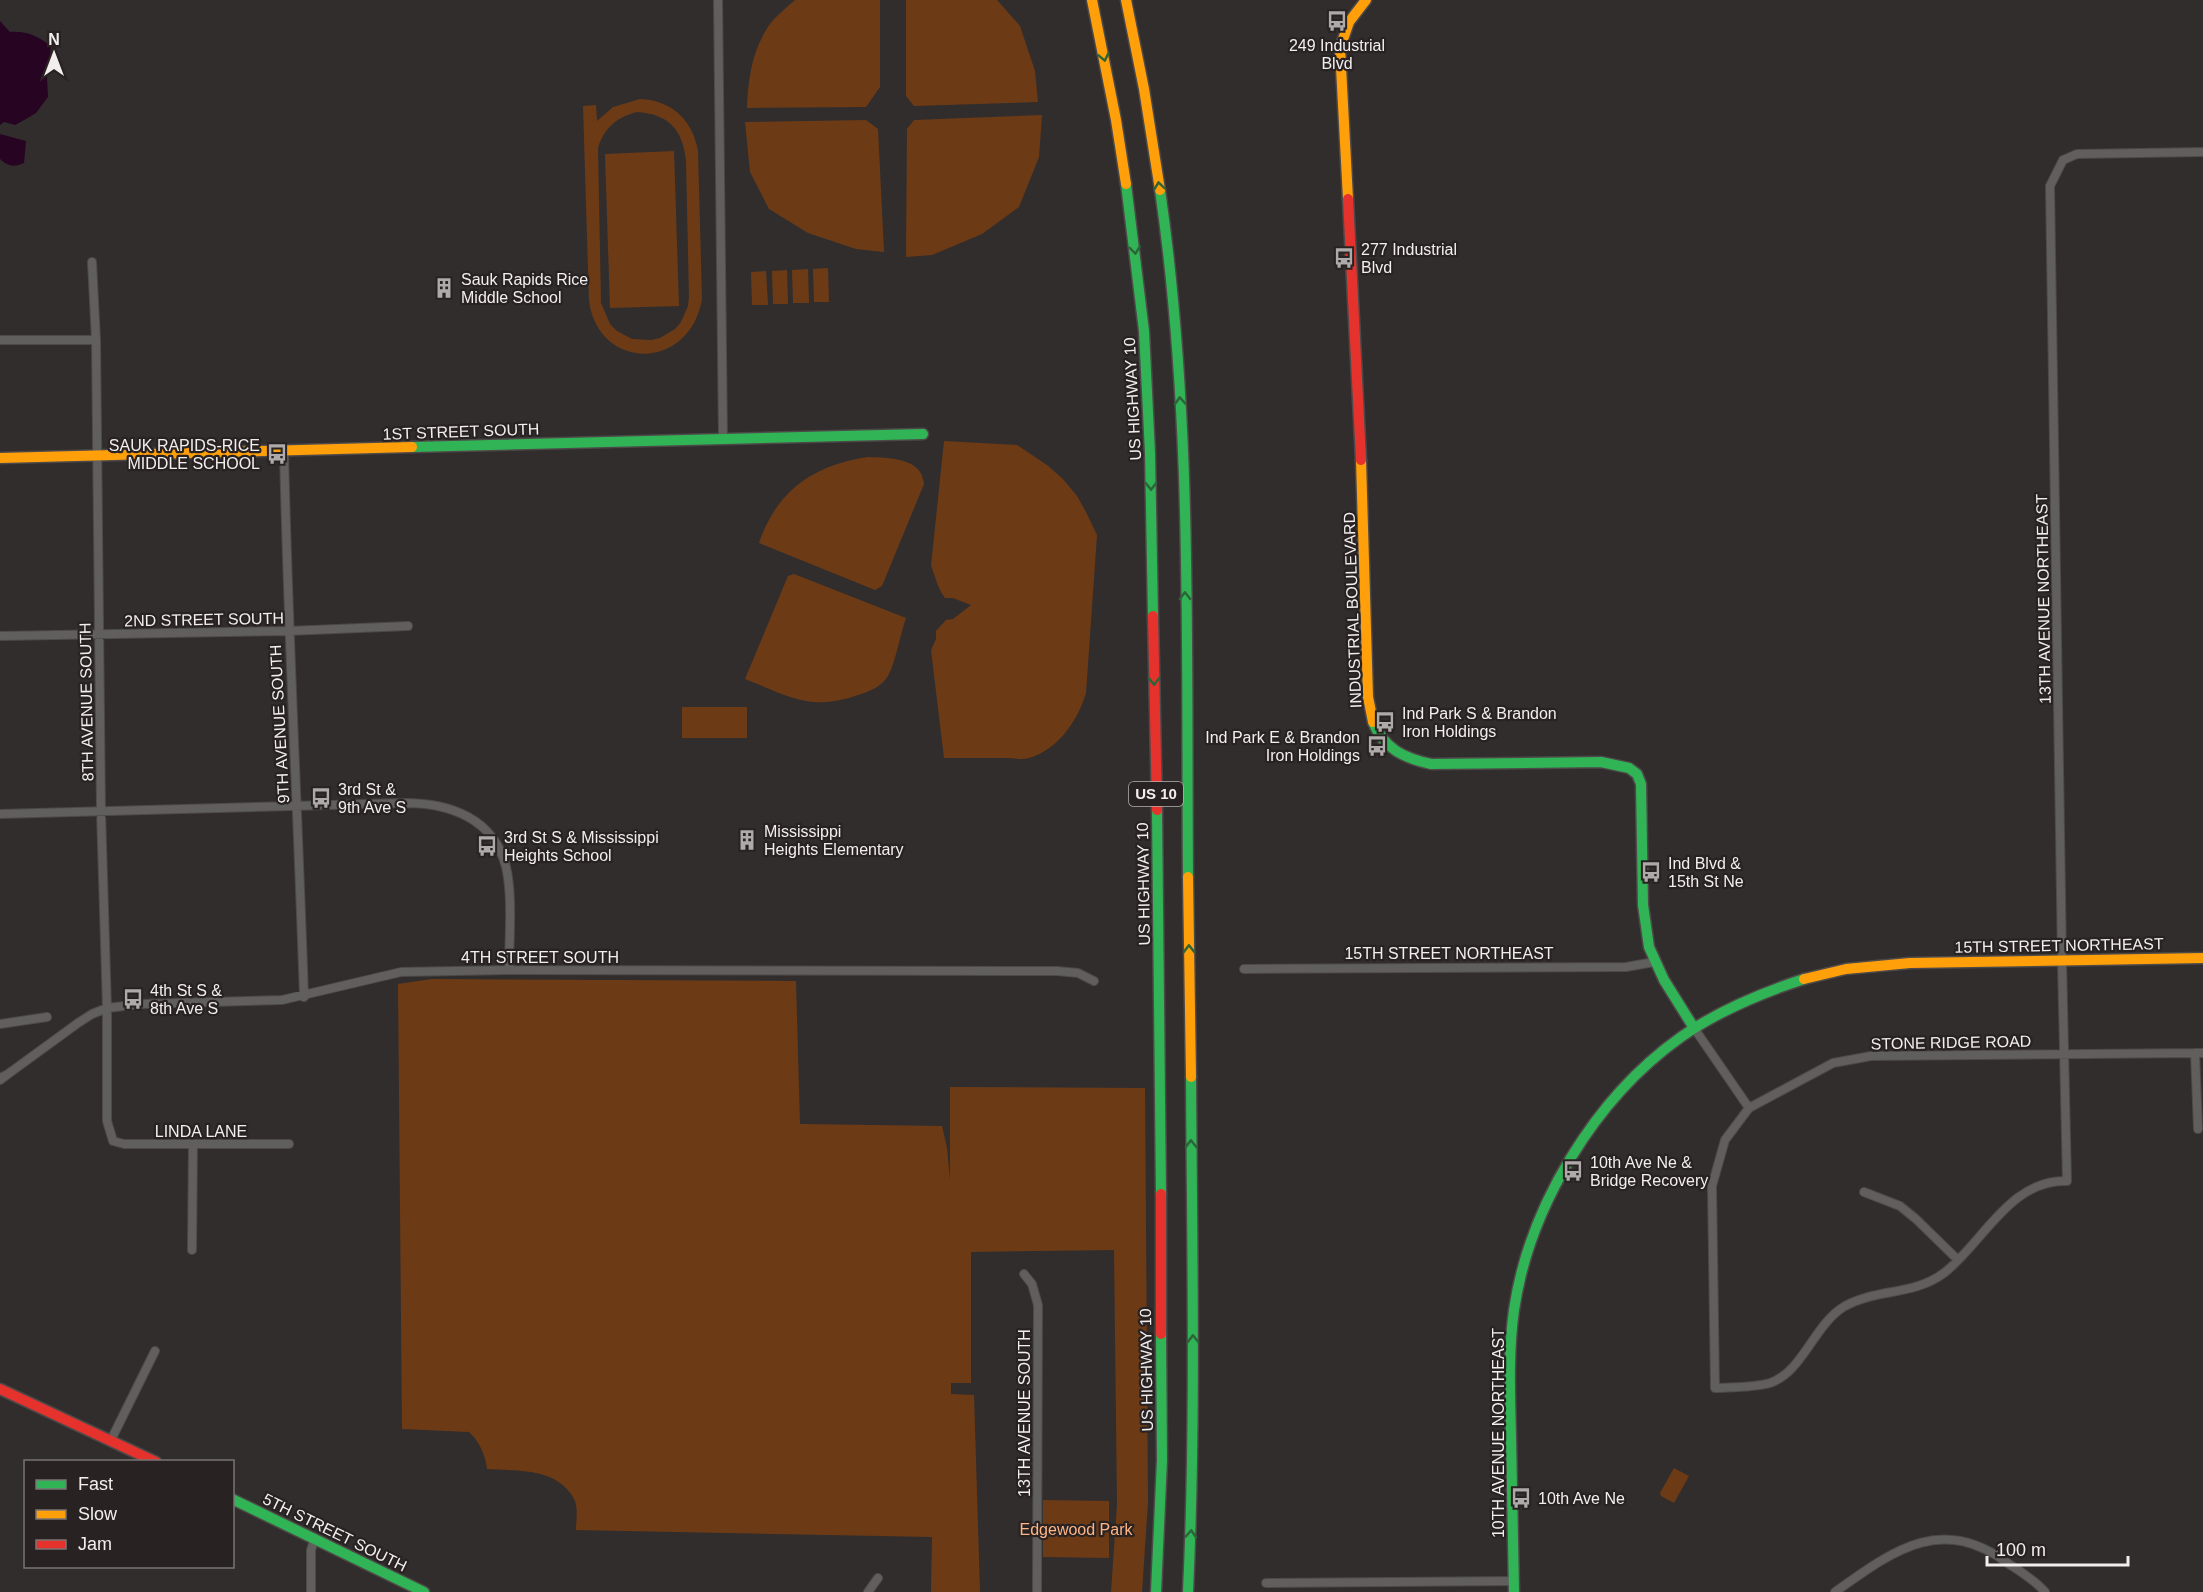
<svg xmlns="http://www.w3.org/2000/svg" width="2203" height="1592" font-family="Helvetica,sans-serif">
  <rect width="100%" height="100%" fill="#312d2d"/>
  <!-- green -->
  <path fill="#6c3b16" fill-rule="evenodd" d="M795,0H880V87L866,107L747,108C748,77 753,44 774,19C781,12 788,6 795,0Z
    M906,0H997L1020,26L1035,71L1038,102L914,106L906,96Z
    M640,99C671,100 693,120 698,151L702,299C690,371 599,372 589,301L583,106L596,105L597,121L613,107ZM637,112C669,114 683,130 686,161L689,297L688,306L681,322L675,329L660,338L651,340L632,339L617,331L610,324L601,303L598,148C604,128 617,117 637,112Z
    M1042,115L1039,157L1019,207L982,234L932,255L906,257L907,129L914,120Z
    M866,120L878,129L884,252L856,249L808,233L769,209L750,172L745,122Z
    M674,151L679,306L610,308L605,154Z
    M828,268L829,302H814L813,269Z
    M808,269L809,303H793L792,270Z
    M787,270L788,304H773L772,271Z
    M766,271L768,305H752L751,272Z
    M944,441L1017,445L1047,465L1063,479L1077,496L1086,512L1097,535L1086,693C1078,720 1058,750 1029,758C1022,760 1013,758 1006,758C985,758 965,758 944,758L931,650L936,639V631L946,620L953,619L971,605L953,598H945C937,587 936,578 931,566Z
    M868,457C888,458 922,457 924,484L882,586L875,590L759,543C777,490 814,465 868,457Z
    M794,574L906,618C900,635 896,661 888,676C882,686 871,691 861,694C811,712 791,697 745,679L788,576Z
    M682,707H747V738H682Z
    M432,979L796,981L800,1124L942,1126L947,1148L950,1180V1087L1145,1088L1148,1502L1142,1592H1111L1117,1504L1114,1250L971,1252V1383H951V1394L974,1395L980,1592H931L932,1537L576,1530C576,1520 579,1506 573,1497C555,1467 517,1471 487,1469C486,1457 479,1440 469,1432L402,1429L398,984Z
    M1674,1468L1689,1476L1674,1503L1661,1496L1660,1493Z
    M1043,1500L1109,1501V1558L1043,1557Z"/>
  <!-- water -->
  <path fill="#270421" d="M0,21L10,32C28,31 37,36 51,46L47,78L48,97L36,113L26,119L15,125L4,122L0,125Z
    M0,134L26,141L24,163C15,167 8,167 0,159Z"/>
  <g fill="none" stroke-linecap="round" stroke-linejoin="round">
    <!-- street casing -->
    <g stroke="#4d4949" stroke-width="10">
      <path id="street" d="M718,0L723,438
        M2203,152L2077,154L2063,160L2050,186L2062,961L2067,1181C2010,1179 1983,1243 1944,1273C1913,1296 1878,1288 1845,1306C1814,1324 1803,1372 1770,1383C1752,1388 1733,1387 1715,1388L1712,1186L1725,1140L1749,1108L1833,1063L1871,1056L2195,1053H2203
        M92,262L96,340L101,812L107,1008V1121L113,1141L124,1144H289
        M0,340H96
        M284,451C288,633 298,815 304,997
        M0,636L288,631L408,626
        M0,814L405,803C449,803 494,818 506,867C513,896 509,940 509,970
        M1244,969L1626,967L1654,962
        M0,1024L47,1017
        M1694,1028L1749,1108
        M2195,1053L2198,1129
        M8,1074L78,1023L92,1014L107,1008L141,1004L282,1000L401,972L509,970L1057,971L1078,973L1094,981
        M0,1078L8,1074L0,1080
        M1864,1192L1900,1206L1916,1219L1958,1260
        M192,1250L193,1144
        M1024,1274L1032,1284L1038,1305L1037,1592
        M111,1440L155,1351
        M1266,1583L1514,1581
        M311,1592V1550L315,1538
        M868,1592L878,1578
        M1835,1592C1893,1551 1941,1513 2009,1564C2021,1572 2036,1581 2045,1592"/>
    </g>
    <!-- fast casing -->
    <g stroke="#4d4949" stroke-width="13">
      <path id="fast" d="M1126,184L1144,331L1150,453L1153,616
        M1160,190C1193,417 1186,649 1188,877
        M412,447L923,434
        M1373,722C1384,749 1404,758 1431,764L1601,762L1629,768L1637,774L1641,784L1643,905L1649,947L1664,980L1694,1028
        M1157,810L1161,1194
        M232,1499L424,1592
        M1156,1592L1162,1460L1161,1334
        M1188,1592C1196,1420 1192,1249 1191,1077
        M1514,1592C1513,1540 1512,1489 1511,1437C1510,1395 1508,1352 1514,1310C1529,1207 1595,1098 1681,1037C1718,1011 1761,993 1804,979"/>
    </g>
    <!-- slow casing -->
    <g stroke="#4d4949" stroke-width="13">
      <path id="slow" d="M1092,0L1116,120L1126,184
        M1126,0L1144,89L1160,190
        M1348,199L1340,48L1349,22L1366,0
        M0,458L412,447
        M1361,460L1368,697L1373,722
        M1188,877L1191,1077
        M1804,979L1846,969L1910,963L2203,958"/>
    </g>
    <!-- jam casing -->
    <g stroke="#4d4949" stroke-width="13">
      <path id="jam" d="M1348,199L1361,460
        M1153,616L1157,810
        M1161,1194V1334
        M0,1389L156,1462"/>
    </g>
    <!-- street -->
    <use href="#street" stroke="#615e5e" stroke-width="8"/>
    <!-- fast -->
    <use href="#fast" stroke="#30b455" stroke-width="10"/>
    <!-- slow -->
    <use href="#slow" stroke="#ff9f0a" stroke-width="10"/>
    <!-- jam -->
    <use href="#jam" stroke="#e5322d" stroke-width="10"/>
  </g>
  <!-- one-way arrows -->
  <defs><path id="oneway-chevron" d="M-2-3.5L2.5 0L-2 3.5" fill="none" stroke-width="1.6" stroke-linecap="round" stroke-linejoin="round" transform="scale(1.5)"/></defs>
  <g stroke="#2c6439">
    <use href="#oneway-chevron" transform="translate(1104 57) rotate(78)"/>
    <use href="#oneway-chevron" transform="translate(1159 186) rotate(-98)"/>
    <use href="#oneway-chevron" transform="translate(1135 250) rotate(83)"/>
    <use href="#oneway-chevron" transform="translate(1180 401) rotate(-93)"/>
    <use href="#oneway-chevron" transform="translate(1151 486) rotate(89)"/>
    <use href="#oneway-chevron" transform="translate(1185 596) rotate(-91)"/>
    <use href="#oneway-chevron" transform="translate(1154 681) rotate(89)"/>
    <use href="#oneway-chevron" transform="translate(1189 949) rotate(-91)"/>
    <use href="#oneway-chevron" transform="translate(1191 1144) rotate(-91)"/>
    <use href="#oneway-chevron" transform="translate(1193 1339) rotate(-91)"/>
    <use href="#oneway-chevron" transform="translate(1191 1534) rotate(-87)"/>
  </g>
  <!-- icons -->
  <defs>
    <g id="bus-bare" transform="scale(1.62)"><path d="M-5-6H5V4H4V6H2V4H-2V6H-4V4H-5ZM-3.5-4V0h7V-4ZM-3.5 1.2v1.5H-2V1.2ZM2 1.2v1.5H3.5V1.2Z" fill="#afaaaa" stroke="#282222" stroke-width="2.5" paint-order="stroke"/></g>
    <g id="building-bare" transform="scale(1.62)"><path d="M-4-6H4V6H1V3H-1V6H-4ZM-2.5-4.3h1.7v1.8h-1.7ZM.8-4.3h1.7v1.8H.8ZM-2.5-1h1.7V.8h-1.7ZM.8-1h1.7V.8H.8Z" fill="#afaaaa" stroke="#282222" stroke-width="2.5" paint-order="stroke"/></g>
  </defs>
  <g fill-rule="evenodd">
    <use href="#bus-bare" x="1337" y="21"/>
    <use href="#bus-bare" x="1344" y="258"/>
    <use href="#building-bare" x="444" y="288"/>
    <use href="#bus-bare" x="277" y="454"/>
    <use href="#bus-bare" x="1385" y="722"/>
    <use href="#bus-bare" x="1377" y="746"/>
    <use href="#bus-bare" x="321" y="798"/>
    <use href="#building-bare" x="747" y="840"/>
    <use href="#bus-bare" x="487" y="846"/>
    <use href="#bus-bare" x="1651" y="872"/>
    <use href="#bus-bare" x="133" y="999"/>
    <use href="#bus-bare" x="1573" y="1171"/>
    <use href="#bus-bare" x="1521" y="1498"/>
  </g>
  <g text-anchor="middle" stroke-width="4.5" stroke-linejoin="round" paint-order="stroke">
    <!-- shield labels -->
    <rect fill="#282222" stroke="#b6b1b1" stroke-width="1.5" x="1129" y="782" width="54" height="24" rx="4.5"/>
    <g font-size="15" font-weight="bold" fill="#f3eeee">
      <text x="1156" y="799">US 10</text>
    </g>
    <!-- poi labels -->
    <g font-size="16" fill="#f3eeee" stroke="#282222" text-anchor="start">
      <text x="1337" y="51" text-anchor="middle">249 Industrial<tspan x="1337" dy="18">Blvd</tspan></text>
      <text x="1361" y="255">277 Industrial<tspan x="1361" dy="18">Blvd</tspan></text>
      <text x="461" y="285">Sauk Rapids Rice<tspan x="461" dy="18">Middle School</tspan></text>
      <text x="260" y="451" text-anchor="end">SAUK RAPIDS-RICE<tspan x="260" dy="18">MIDDLE SCHOOL</tspan></text>
      <text x="1402" y="719">Ind Park S &amp; Brandon<tspan x="1402" dy="18">Iron Holdings</tspan></text>
      <text x="1360" y="743" text-anchor="end">Ind Park E &amp; Brandon<tspan x="1360" dy="18">Iron Holdings</tspan></text>
      <text x="338" y="795">3rd St &amp;<tspan x="338" dy="18">9th Ave S</tspan></text>
      <text x="764" y="837">Mississippi<tspan x="764" dy="18">Heights Elementary</tspan></text>
      <text x="504" y="843">3rd St S &amp; Mississippi<tspan x="504" dy="18">Heights School</tspan></text>
      <text x="1668" y="869">Ind Blvd &amp;<tspan x="1668" dy="18">15th St Ne</tspan></text>
      <text x="150" y="996">4th St S &amp;<tspan x="150" dy="18">8th Ave S</tspan></text>
      <text x="1590" y="1168">10th Ave Ne &amp;<tspan x="1590" dy="18">Bridge Recovery</tspan></text>
      <text x="1538" y="1504">10th Ave Ne</text>
    </g>
    <!-- street labels -->
    <g font-size="16" fill="#f3eeee" stroke="#282222">
      <text transform="translate(1132 399) rotate(-93)" y="6">US HIGHWAY 10</text>
      <text transform="translate(461 431) rotate(-2)" y="6">1ST STREET SOUTH</text>
      <text transform="translate(2043 599) rotate(-91)" y="6">13TH AVENUE NORTHEAST</text>
      <text transform="translate(1352 610) rotate(-92)" y="6">INDUSTRIAL BOULEVARD</text>
      <text transform="translate(204 619) rotate(-1)" y="6">2ND STREET SOUTH</text>
      <text transform="translate(86 702) rotate(-91)" y="6">8TH AVENUE SOUTH</text>
      <text transform="translate(279 724) rotate(-93)" y="6">9TH AVENUE SOUTH</text>
      <text transform="translate(1143 884) rotate(-91)" y="6">US HIGHWAY 10</text>
      <text transform="translate(2059 945) rotate(-1)" y="6">15TH STREET NORTHEAST</text>
      <text x="1449" y="959">15TH STREET NORTHEAST</text>
      <text x="540" y="963">4TH STREET SOUTH</text>
      <text transform="translate(1951 1042) rotate(-1)" y="6">STONE RIDGE ROAD</text>
      <text x="201" y="1137">LINDA LANE</text>
      <text transform="translate(1146 1370) rotate(-91)" y="6">US HIGHWAY 10</text>
      <text transform="translate(1024 1413) rotate(-90)" y="6">13TH AVENUE SOUTH</text>
      <text transform="translate(1498 1433) rotate(-90)" y="6">10TH AVENUE NORTHEAST</text>
      <text transform="translate(335 1532) rotate(26)" y="6">5TH STREET SOUTH</text>
    </g>
    <!-- park labels -->
    <g font-size="16" fill="#feb484" stroke="#282222">
      <text x="1076" y="1535">Edgewood Park</text>
    </g>
  </g>
  <!-- legend -->
  <rect x="24" y="1460" width="210" height="108" fill="#282222" stroke="#797474" stroke-width="1.5"/>
  <rect x="36" y="1480" width="30" height="9" fill="#30b455" stroke="#797474" stroke-width="1.5"/>
  <text x="78" y="1490" font-size="18" fill="#f3eeee">Fast</text>
  <rect x="36" y="1510" width="30" height="9" fill="#ff9f0a" stroke="#797474" stroke-width="1.5"/>
  <text x="78" y="1520" font-size="18" fill="#f3eeee">Slow</text>
  <rect x="36" y="1540" width="30" height="9" fill="#e5322d" stroke="#797474" stroke-width="1.5"/>
  <text x="78" y="1550" font-size="18" fill="#f3eeee">Jam</text>
  <!-- north arrow -->
  <g transform="translate(54 54)" stroke="#282222" stroke-width="4.5" paint-order="stroke">
  <path d="M0-4.5L10 22L0 15L-10 22Z" fill="#f3eeee"/>
  <text y="-9" font-size="16" font-weight="bold" text-anchor="middle" fill="#f3eeee">N</text>
  </g>
  <!-- scale -->
  <path d="M1987 1556v9h141v-9" fill="none" stroke="#f3eeee" stroke-width="3"/>
  <text x="1996" y="1556" font-size="18" fill="#f3eeee" stroke="#282222" stroke-width="4.5" paint-order="stroke">100 m</text>
</svg>
